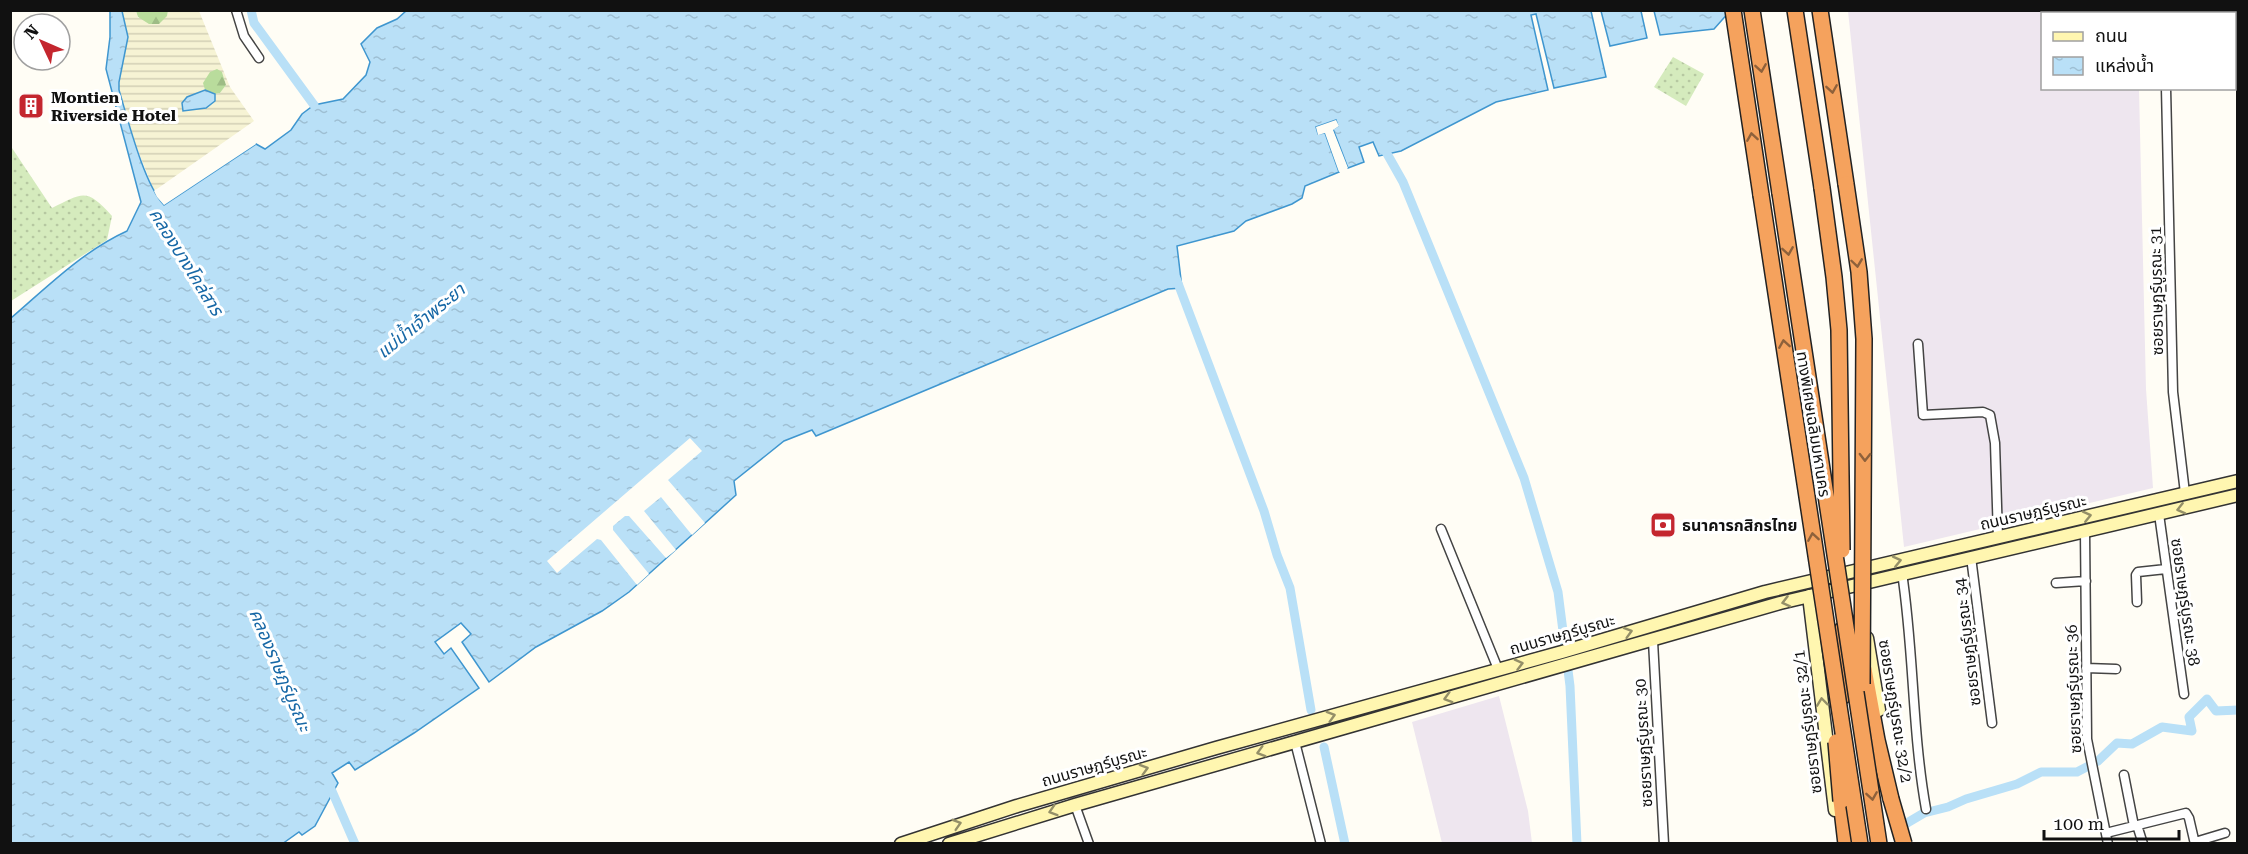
<svg xmlns="http://www.w3.org/2000/svg" width="2248" height="854" font-family="'Roboto Serif','Noto Sans Thai',serif">
  <defs>
    <pattern id="farmland-rules" width="6" height="5" patternUnits="userSpaceOnUse" patternTransform="scale(1.5)"><rect width="6" height="5" fill="#f6f3d4"/><path d="M0 2.5h6" fill="none" stroke="#d2cfb5"/></pattern>
    <pattern id="grass-dots" width="8" height="8" patternUnits="userSpaceOnUse" patternTransform="scale(1.5)"><rect width="8" height="8" fill="#d5ebbd"/><path d="M2 2h.1M6 6h.1" fill="none" stroke="#b6c8a1" stroke-width="1.8" stroke-linecap="round"/></pattern>
    <pattern id="forest-firs" width="22" height="20" patternUnits="userSpaceOnUse" patternTransform="scale(1.5)"><rect width="22" height="20" fill="#b9dc9c"/><path d="M5 1l3.5 6h-7zM16 11l3.5 6h-7z" fill="#9ebc85"/></pattern>
    <pattern id="water-ripples" width="26" height="14" patternUnits="userSpaceOnUse" patternTransform="scale(1.5)"><rect width="26" height="14" fill="#b9e0f7"/><path d="M2 4q2-2 4 0t4 0M15 11q2-2 4 0t4 0" fill="none" stroke="#9ebfd3"/></pattern>
  </defs>
  <rect width="100%" height="100%" fill="#fffdf5"/>
  <!-- industrial -->
  <path fill="#eee6ef" d="M1848,11H2137V14H2042V88L2139,89L2146,389L2153,488L1904,547Z
    M1499,696L1528,811L1532,843H1442L1412,722Z"/>
  <!-- farmland -->
  <path fill="url(#farmland-rules)" fill-rule="evenodd" d="M122,11H136L138,18L167,16L168,11H199L230,87L254,121L154,191L135,143L119,90ZM222,72L226,85L220,93L215,94V101L187,97L205,90L204,83Z"/>
  <!-- grass -->
  <path fill="url(#grass-dots)" d="M1673,57L1704,74L1686,106L1654,87Z
    M10,145L52,208C83,193 86,187 112,216L107,240L11,301Z"/>
  <!-- forest -->
  <path fill="url(#forest-firs)" d="M136,11V10L168,11L167,16L159,24H149L138,17Z
    M217,69L222,72L226,85L220,93L215,94L205,90L203,83L210,72Z"/>
  <!-- water -->
  <path fill="url(#water-ripples)" stroke="#3f96cf" stroke-width="1.5" d="M110,11H122L128,37L119,82V90C128,120 144,184 164,205L256,144L265,149L291,130L302,114L314,105L343,99L366,75L370,62L361,44L377,28L397,19L406,11H1591L1606,77L1554,88L1536,14L1531,15L1548,90L1496,102L1401,151L1379,156L1373,142L1359,147L1364,162L1348,168L1333,129L1338,126L1336,120L1316,127L1318,134L1325,133L1339,172L1305,186L1302,198L1292,204L1246,221L1234,231L1177,246L1182,288L1168,289L816,436L812,430L784,441L734,481L736,495L629,592L602,611L536,647L489,682L462,642L471,634L461,623L435,642L444,654L451,648L479,688L414,733L355,770L349,762L332,773L338,783L315,826L302,835L299,832L282,844H11V318C47,287 83,251 127,231L141,202L106,69L110,37Z
    M1601,11H1641L1647,38L1610,46Z
    M1654,11H1730L1714,29L1660,35Z
    M205,90L215,94V101L206,108L183,111L182,103L187,97Z"/>
  <!-- pier -->
  <path fill="#fffdf5" d="M1336,120L1339,126L1333,130L1348,168L1345,169L1330,130L1334,124L1319,129L1320,131L1327,132L1342,171L1339,172L1325,133L1318,135L1316,127Z
    M255,142L256,144L164,205L157,197L154,191L156,189L164,201Z
    M690,438L702,451L668,480L705,523L692,535L661,497L644,511L676,550L666,558L629,516H625L613,526V530L649,574L637,585L601,540L597,539L557,573L547,561Z"/>
  <g fill="none" stroke-linecap="round" stroke-linejoin="round">
    <!-- canal -->
    <path stroke="#b9e0f7" stroke-width="9" d="M251,10L254,23L314,105
      M1381,143L1403,182L1524,478L1558,592L1570,686L1577,844
      M1176,278L1264,511L1277,555L1290,588L1311,710
      M1324,747L1345,844
      M328,782L355,844
      M1907,823L1924,813L1948,807L1966,799L2017,784L2041,772H2077L2098,761L2117,743L2132,744L2162,727L2192,731L2189,717L2207,699L2216,711L2238,710"/>
    <!-- street casing -->
    <g stroke="#444" stroke-width="11">
      <path id="street" d="M236,10L244,36L259,58
        M2166,10V14
        M2166,88L2173,392L2185,493
        M1918,344L1923,415L1983,412L1990,415L1995,443L1998,537
        M2159,514L2184,694
        M1441,529L1498,669
        M2085,531L2087,739L2108,844
        M1971,557L1992,723
        M1902,573C1914,651 1912,731 1926,809
        M2056,583L2086,581
        M2137,602L2136,575L2138,572L2166,569
        M1653,641L1664,844
        M2086,668L2116,669
        M1295,742L1321,844
        M2124,775L2134,826
        M1075,805L1089,844
        M2137,825L2143,844
        M2106,833L2186,813L2189,818L2195,844
        M2195,842L2225,833"/>
    </g>
    <!-- secondary casing -->
    <g stroke="#333" stroke-width="15">
      <path id="secondary" d="M1809,596L1835,810
        M1867,638L1879,710
        M901,844L1017,806L1216,748L1562,652L1765,592L2238,481
        M949,844L1075,805L1780,603L2238,495"/>
    </g>
    <!-- highway casing -->
    <g stroke="#222" stroke-width="18">
      <path id="highway" d="M1733,10L1761,195
        M1752,10L1780,193
        M1795,10L1822,188
        M1820,10L1846,184
        M1842,630L1843,696
        M1864,669L1877,740L1891,799
        M1841,801L1846,844"/>
    </g>
    <!-- street -->
    <use href="#street" stroke="#fff" stroke-width="8"/>
    <!-- secondary -->
    <use href="#secondary" stroke="#fff6b0" stroke-width="12"/>
    <!-- highway -->
    <use href="#highway" stroke="#f5a25d" stroke-width="15"/>
    <!-- highway-bridge casing -->
    <g stroke="#222" stroke-width="18" stroke-linecap="butt">
      <path id="highway-bridge" d="M1846,184L1859,272L1864,339L1862,684
        M1822,188L1834,277L1839,330L1842,550
        M1780,193L1879,844
        M1761,195L1860,844
        M1836,742L1841,801
        M1891,799L1904,844"/>
    </g>
    <!-- highway-bridge -->
    <use href="#highway-bridge" stroke="#f5a25d" stroke-width="15"/>
  </g>
  <!-- one-way arrows -->
  <defs><path id="oneway-chevron" d="M-2-3.5L2.5 0L-2 3.5" fill="none" stroke-width="1.6" stroke-linecap="round" stroke-linejoin="round" transform="scale(1.5)"/></defs>
  <g stroke="#8e613b">
    <use href="#oneway-chevron" transform="translate(1761 68) rotate(81)"/>
    <use href="#oneway-chevron" transform="translate(1832 89) rotate(81)"/>
    <use href="#oneway-chevron" transform="translate(1752 137) rotate(-99)"/>
    <use href="#oneway-chevron" transform="translate(1788 251) rotate(81)"/>
    <use href="#oneway-chevron" transform="translate(1857 263) rotate(82)"/>
    <use href="#oneway-chevron" transform="translate(1784 344) rotate(-99)"/>
    <use href="#oneway-chevron" transform="translate(1865 457) rotate(91)"/>
    <use href="#oneway-chevron" transform="translate(1813 537) rotate(-99)"/>
    <use href="#oneway-chevron" transform="translate(1872 796) rotate(81)"/>
  </g>
  <g stroke="#948f68">
    <use href="#oneway-chevron" transform="translate(2181 509) rotate(166)"/>
    <use href="#oneway-chevron" transform="translate(2087 516) rotate(-13)"/>
    <use href="#oneway-chevron" transform="translate(1897 561) rotate(-13)"/>
    <use href="#oneway-chevron" transform="translate(1786 602) rotate(166)"/>
    <use href="#oneway-chevron" transform="translate(1628 632) rotate(-16)"/>
    <use href="#oneway-chevron" transform="translate(1519 664) rotate(-15)"/>
    <use href="#oneway-chevron" transform="translate(1448 698) rotate(164)"/>
    <use href="#oneway-chevron" transform="translate(1822 702) rotate(-97)"/>
    <use href="#oneway-chevron" transform="translate(1331 716) rotate(-16)"/>
    <use href="#oneway-chevron" transform="translate(1261 752) rotate(164)"/>
    <use href="#oneway-chevron" transform="translate(1144 769) rotate(-16)"/>
    <use href="#oneway-chevron" transform="translate(1053 811) rotate(163)"/>
    <use href="#oneway-chevron" transform="translate(957 824) rotate(-17)"/>
  </g>
  <!-- icons -->
  <defs>
    <g id="building-square" transform="scale(1.35)"><rect x="-9" y="-9" width="18" height="18" rx="4" fill="#c4262e" stroke="#fff"/><path d="M-4-6H4V6H1V3H-1V6H-4ZM-2.5-4.3h1.7v1.8h-1.7ZM.8-4.3h1.7v1.8H.8ZM-2.5-1h1.7V.8h-1.7ZM.8-1h1.7V.8H.8Z" fill="#fff"/></g>
    <g id="bank-square" transform="scale(1.35)"><rect x="-9" y="-9" width="18" height="18" rx="4" fill="#c4262e" stroke="#fff"/><path d="M-6-4H6V4H-6ZM0-2.3a2.3 2.3 0 1 0 0 4.6a2.3 2.3 0 1 0 0-4.6Z" fill="#fff"/></g>
  </defs>
  <g fill-rule="evenodd">
    <use href="#building-square" x="31" y="106"/>
    <use href="#bank-square" x="1663" y="525"/>
  </g>
  <g text-anchor="middle" stroke-width="6" stroke-linejoin="round" paint-order="stroke">
    <!-- poi labels -->
    <g font-size="16" font-weight="bold" fill="#111" stroke="#fff" text-anchor="start">
      <text x="51" y="103">Montien<tspan x="51" dy="18">Riverside Hotel</tspan></text>
      <text x="1682" y="531">ธนาคารกสิกรไทย</text>
    </g>
    <!-- street labels -->
    <g font-size="16" fill="#111" stroke="#fff">
      <text transform="translate(2156 291) rotate(-91)" y="6">ซอยราษฎร์บูรณะ 31</text>
      <text transform="translate(1814 424) rotate(81)" y="6">ทางพิเศษเฉลิมมหานคร</text>
      <text transform="translate(2033 512) rotate(-13)" y="6">ถนนราษฎร์บูรณะ</text>
      <text transform="translate(2186 602) rotate(82)" y="6">ซอยราษฎร์บูรณะ 38</text>
      <text transform="translate(1562 634) rotate(-16)" y="6">ถนนราษฎร์บูรณะ</text>
      <text transform="translate(1967 642) rotate(-97)" y="6">ซอยราษฎร์บูรณะ 34</text>
      <text transform="translate(2073 689) rotate(-92)" y="6">ซอยราษฎร์บูรณะ 36</text>
      <text transform="translate(1896 711) rotate(81)" y="6">ซอยราษฎร์บูรณะ 32/2</text>
      <text transform="translate(1807 722) rotate(-97)" y="6">ซอยราษฎร์บูรณะ 32/1</text>
      <text transform="translate(1643 743) rotate(-93)" y="6">ซอยราษฎร์บูรณะ 30</text>
      <text transform="translate(1094 766) rotate(-16)" y="6">ถนนราษฎร์บูรณะ</text>
    </g>
    <!-- water labels -->
    <g font-size="18" font-style="italic" fill="#1768a6" stroke="#fff">
      <text transform="translate(186 262) rotate(58)" y="6">คลองบางโคล่สาร</text>
      <text transform="translate(421 321) rotate(-39)" y="6">แม่น้ำเจ้าพระยา</text>
      <text transform="translate(280 670) rotate(67)" y="6">คลองราษฎร์บูรณะ</text>
    </g>
  </g>
  <!-- border -->
  <rect width="2248" height="854" fill="none" stroke="#111111" stroke-width="24"/>
  <!-- legend -->
  <rect x="2041" y="12" width="195" height="78" fill="#ffffff" stroke="#a0a0a0" stroke-width="1.5"/>
  <rect x="2053" y="32" width="30" height="9" fill="#fff6b0" stroke="#a0a0a0" stroke-width="1.5"/>
  <text x="2095" y="42" font-size="18" fill="#111111">ถนน</text>
  <rect x="2053" y="57" width="30" height="18" fill="url(#water-ripples)" stroke="#a0a0a0" stroke-width="1.5"/>
  <text x="2095" y="72" font-size="18" fill="#111111">แหล่งน้ำ</text>
  <!-- north arrow -->
  <g transform="translate(42 42) rotate(314)"><circle r="28" fill="#ffffff" stroke="#a0a0a0" stroke-width="1.5"/>
  <path d="M0-4.5L10 22L0 15L-10 22Z" fill="#c4262e"/>
  <text y="-9" font-size="16" font-weight="bold" text-anchor="middle" fill="#111111">N</text>
  </g>
  <!-- scale -->
  <path d="M2044 830v9h135v-9" fill="none" stroke="#111111" stroke-width="3"/>
  <text x="2053" y="830" font-size="18" fill="#111111" stroke="#ffffff" stroke-width="4.5" paint-order="stroke">100 m</text>
</svg>
